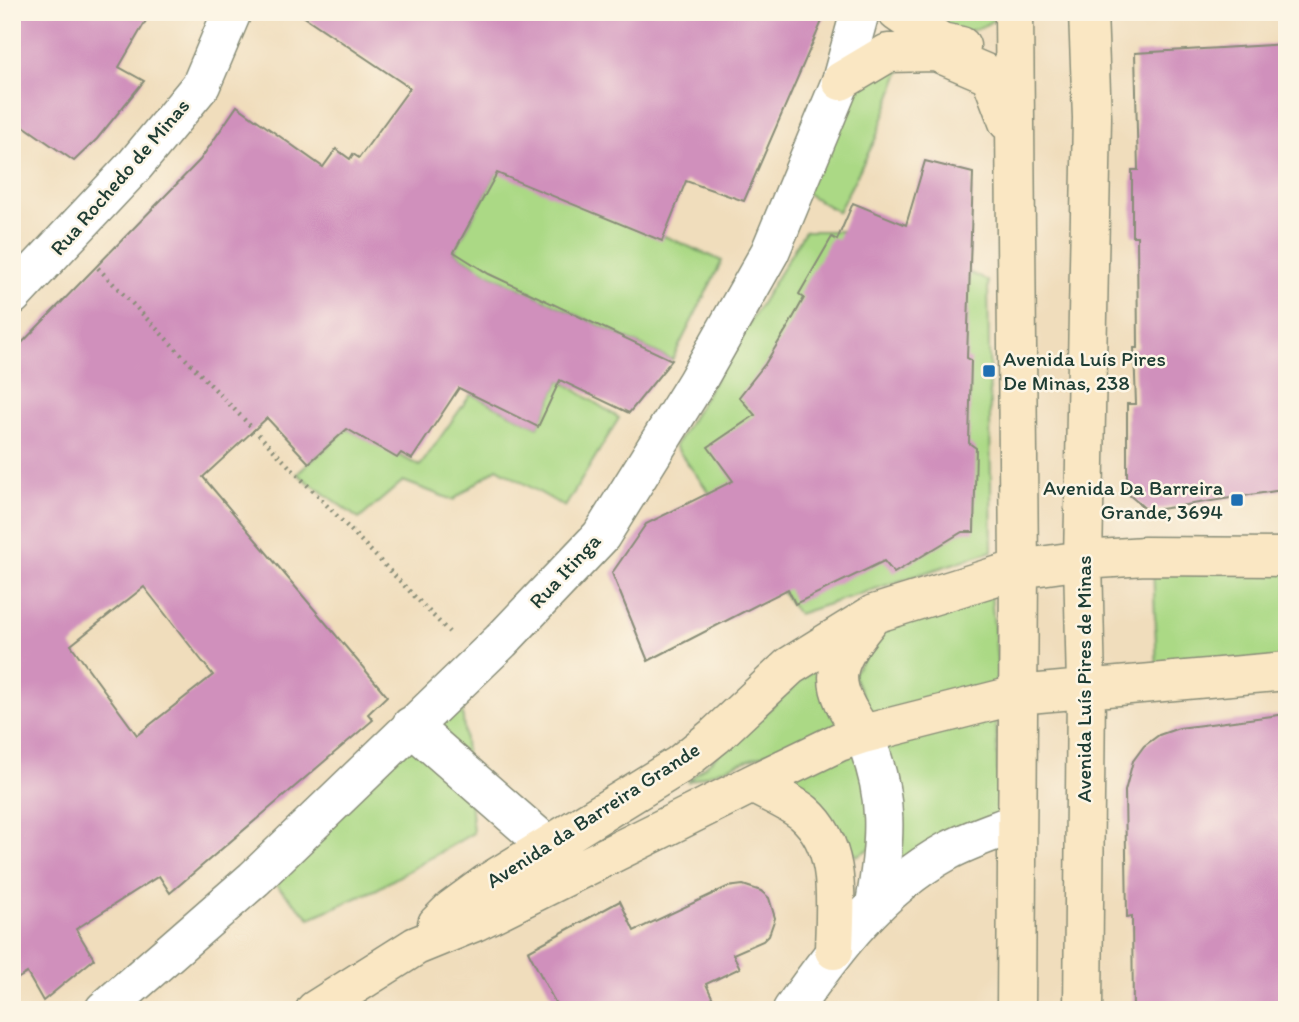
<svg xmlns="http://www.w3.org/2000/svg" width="1299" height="1022" font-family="Itim,sans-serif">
  <rect width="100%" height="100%" fill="#fcf5e5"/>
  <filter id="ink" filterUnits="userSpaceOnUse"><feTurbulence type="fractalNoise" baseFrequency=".0143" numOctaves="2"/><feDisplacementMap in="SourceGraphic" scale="14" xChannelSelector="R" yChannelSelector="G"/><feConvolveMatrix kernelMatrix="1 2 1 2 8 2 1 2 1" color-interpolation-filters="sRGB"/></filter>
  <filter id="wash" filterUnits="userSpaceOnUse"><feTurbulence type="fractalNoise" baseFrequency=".00686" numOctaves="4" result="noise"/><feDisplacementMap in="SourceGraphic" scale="28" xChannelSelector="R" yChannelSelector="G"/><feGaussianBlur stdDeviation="1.57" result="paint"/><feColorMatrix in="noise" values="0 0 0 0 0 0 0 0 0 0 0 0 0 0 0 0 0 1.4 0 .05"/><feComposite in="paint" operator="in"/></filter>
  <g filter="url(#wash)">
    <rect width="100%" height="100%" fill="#f0ddbc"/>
    <!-- green -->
    <path fill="#abd985" stroke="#658b5c" stroke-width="2" d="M912,12H1004C967,43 950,33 912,12Z
      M903,64L875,140L838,212L803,191L847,89Z
      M501,165L722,261L672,360L489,274L454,252Z
      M867,226L988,281L992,551L798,614L675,446L805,231H840Z
      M560,380L619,418L565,507L497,468L453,500L403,481L359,519L297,474L347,429L420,466L471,394L538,427Z
      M1153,565H1287V659L1157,673Z
      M991,595L998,668L997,691L873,719L853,674L888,624Z
      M832,653L845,725L687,782Z
      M461,695L473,833L377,889L310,918L269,878Z
      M996,716L999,817L890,871L887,741Z
      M847,740L869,772L873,847L856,856L832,821L783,781Z"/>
    <g id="blocks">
      <!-- building -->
      <path fill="#d090bc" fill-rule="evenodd" d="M12,12H151L119,67L144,81L97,139L74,161L12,118Z
        M297,12H826L744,201L686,181L662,241L497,173L454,252L489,274L672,360L629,413L560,380L538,427L459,388L412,459L401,453L397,458L347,429L309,463L267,418L203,477L387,696L368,714L373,720L170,893L159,876L76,929L94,959L43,1001L27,973L12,982V353L200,160L237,106L323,167L336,149L350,159L353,154L359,158L410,88ZM144,587L213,675L137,735L71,645Z
        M1287,44V482H1282V490L1148,511L1127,493V404H1136L1134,348H1138L1137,236H1132V170H1138L1135,53Z
        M925,161L973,173L967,358L971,360L969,443L976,448L974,532H962L894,573L884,561L795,604L788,589L648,661L612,573L646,524L733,481L708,447L755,415L739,397L765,364L789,325L804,298L799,294L832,237L837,240L853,203L906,225Z
        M1287,714V1010H1133L1132,916L1127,917L1125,791L1133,761L1144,746L1159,735L1179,728Z
        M743,885L761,891L769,898L775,918L769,935L763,941L733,954L740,968L706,984L718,1010H559L528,951L620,901L634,931L727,887Z"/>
    </g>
  </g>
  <g filter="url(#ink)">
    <use href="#blocks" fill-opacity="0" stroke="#888d78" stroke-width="2"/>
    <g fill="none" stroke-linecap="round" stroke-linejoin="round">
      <!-- street casing -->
      <g stroke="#888d78" stroke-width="41">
        <path id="street" d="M12,296L135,165L201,85L232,12
          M411,726L547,845
          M863,734C890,793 886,842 875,904
          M104,1010L254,879L501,641L601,536L696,383L770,252L841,81L860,12
          M792,1010C835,949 879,889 946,852C968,840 993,832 1016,823"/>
      </g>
      <!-- secondary casing -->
      <g stroke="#888d78" stroke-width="41">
        <path id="secondary" d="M897,12L941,42L961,46
          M1014,12L1019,569L1016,1010
          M841,81L888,53L936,52L990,75L1008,122
          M863,734C829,683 829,669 868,621
          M752,784C769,793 789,801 804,813C843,847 835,903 834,950
          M437,924L452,909L486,884L679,765L715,736L790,666L874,614L1019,569L1083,560L1145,556L1287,557
          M315,1010L416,946L475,922L752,784L839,742L863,734L1017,695L1287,671
          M1083,1010L1086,687L1083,560L1092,118L1088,12"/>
      </g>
      <!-- path -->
      <path stroke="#888d78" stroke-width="4.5" stroke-dasharray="2 5" stroke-linecap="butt" d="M98,268L449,632"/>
      <!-- street -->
      <use href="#street" stroke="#fff" stroke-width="38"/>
      <!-- secondary -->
      <use href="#secondary" stroke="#fae7c3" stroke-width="38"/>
    </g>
  </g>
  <!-- markers -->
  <g fill="#1f6fb2" stroke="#fcf5e5" stroke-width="2.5">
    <rect x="982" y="364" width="14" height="14" rx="3.5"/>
    <rect x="1230" y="493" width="14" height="14" rx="3.5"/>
  </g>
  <g text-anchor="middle" stroke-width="5" stroke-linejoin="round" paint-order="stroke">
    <!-- street labels -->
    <g font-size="21" fill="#1f3d34" stroke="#fcf5e5">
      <text transform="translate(120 177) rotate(-49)" y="7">Rua Rochedo de Minas</text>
      <text transform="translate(565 571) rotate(-47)" y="7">Rua Itinga</text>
      <text transform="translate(1084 679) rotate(-90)" y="7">Avenida Luís Pires de Minas</text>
      <text transform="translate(593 815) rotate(-33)" y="7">Avenida da Barreira Grande</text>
    </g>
    <!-- poi labels -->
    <g font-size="21" fill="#1f3d34" stroke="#fcf5e5" text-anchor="start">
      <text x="1003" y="366">Avenida Luís Pires<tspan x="1003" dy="24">De Minas, 238</tspan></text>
      <text x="1223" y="495" text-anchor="end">Avenida Da Barreira<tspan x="1223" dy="24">Grande, 3694</tspan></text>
    </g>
  </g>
  <!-- margin -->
  <rect width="1299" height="1022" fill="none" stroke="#fcf5e5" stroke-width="42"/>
</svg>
